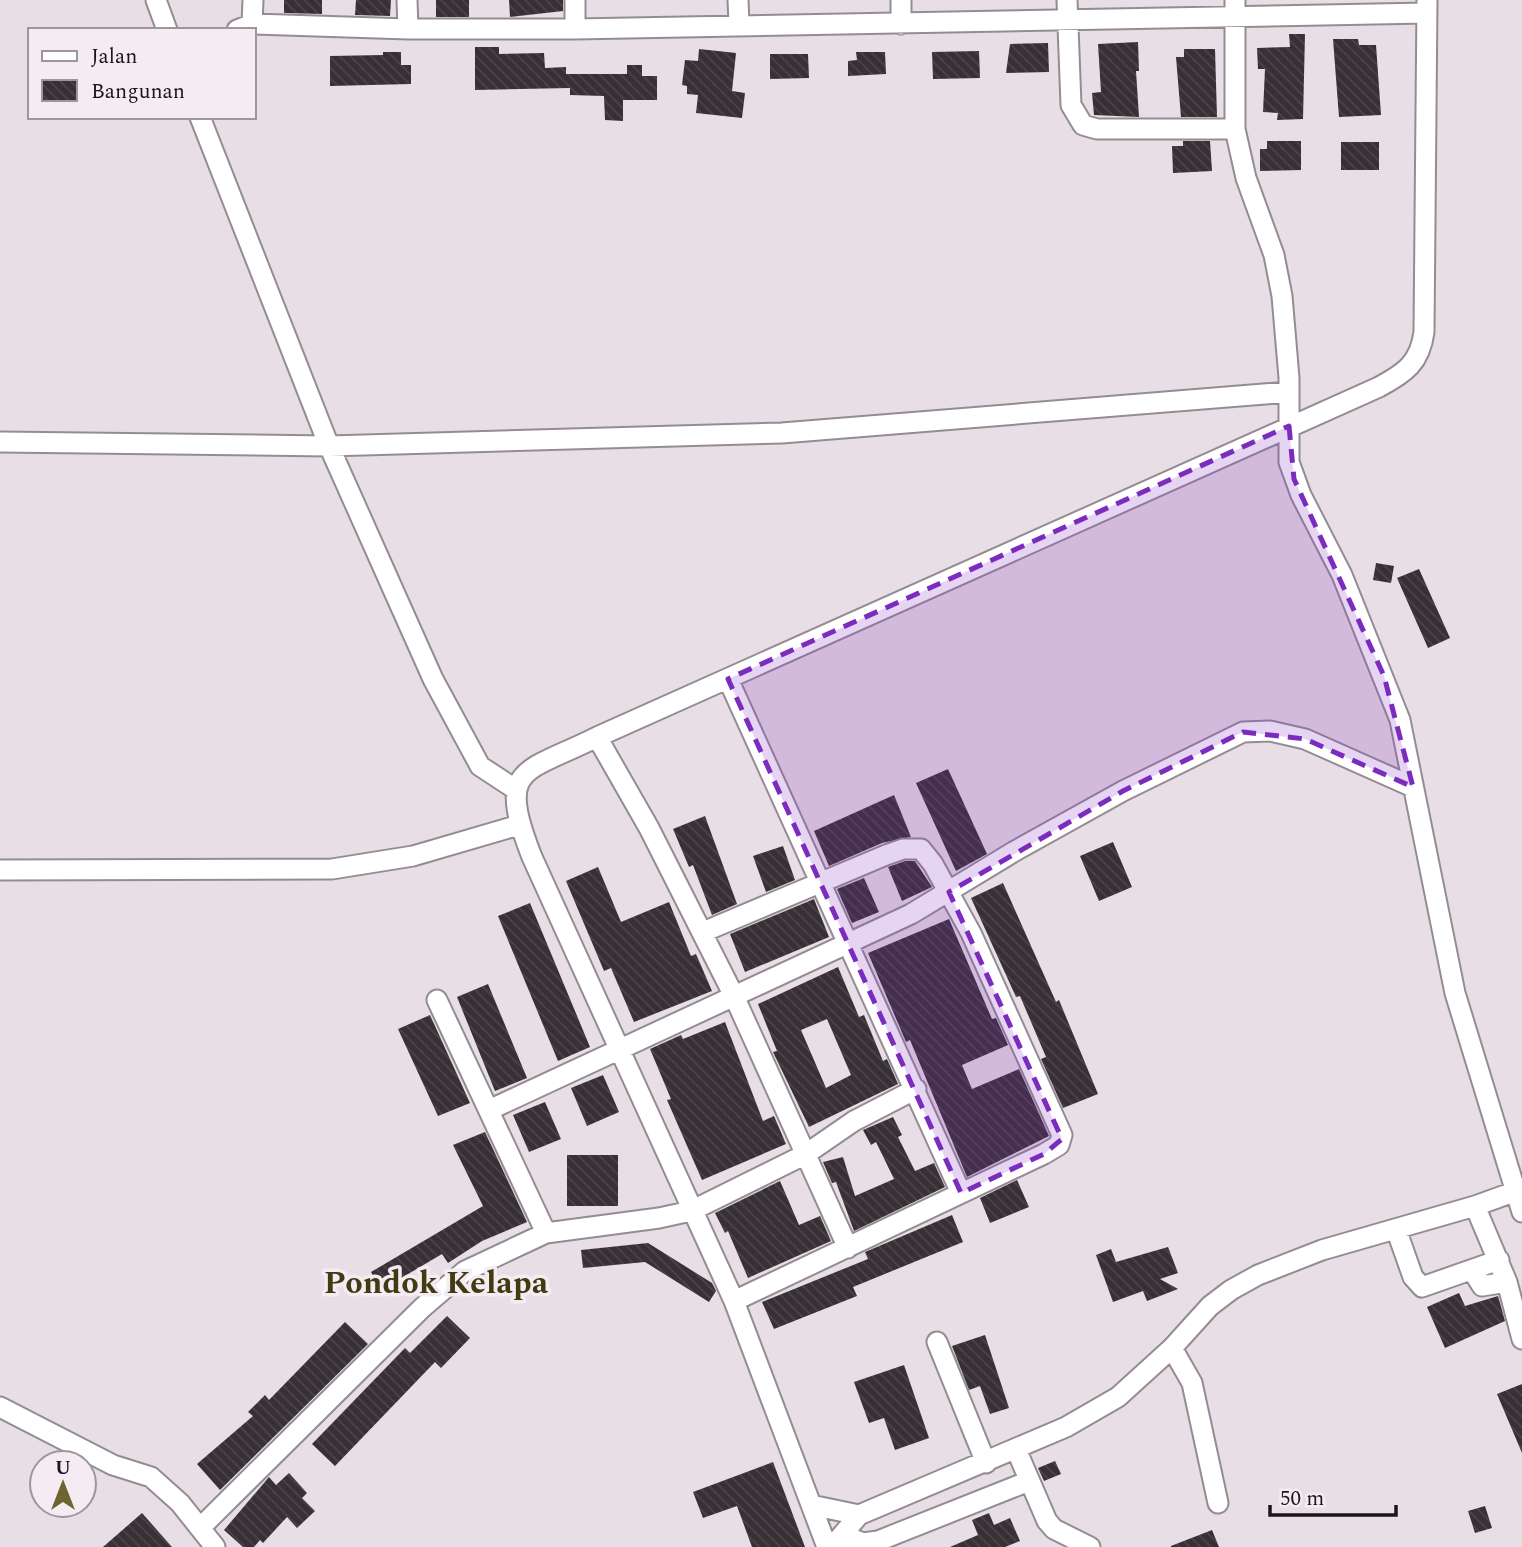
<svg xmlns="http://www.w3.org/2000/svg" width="1522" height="1547" font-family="Spectral,serif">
  <defs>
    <pattern id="building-back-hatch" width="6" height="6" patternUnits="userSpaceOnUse" patternTransform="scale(1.75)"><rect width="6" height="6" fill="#373035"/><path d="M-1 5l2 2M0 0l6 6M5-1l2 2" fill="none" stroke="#4b4549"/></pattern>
  </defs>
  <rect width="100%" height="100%" fill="#e8dee5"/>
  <!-- building -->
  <path fill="url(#building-back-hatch)" fill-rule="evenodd" d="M284,0H322V14L284,13Z
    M356,0H391L390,16L355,15Z
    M436,0H469V17H436Z
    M509,0H563V11L510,17Z
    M1289,34H1305L1303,119L1277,120L1278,113L1263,112L1265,69H1258L1257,48L1290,47Z
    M1333,39H1358L1359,45H1376L1381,115L1339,117Z
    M1138,42L1139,71H1136L1139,117L1094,115L1092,93L1101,92L1098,44Z
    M1048,43L1049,72L1006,73L1010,44Z
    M475,47H499V54L544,53L545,68L566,67V74H627V65H642V76H657V100H623V121L605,120L604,96L570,95V88L475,90Z
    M699,49L736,53L732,91L745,93L742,118L696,113L698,95L687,94V86L682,85L685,60L698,61Z
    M1184,49H1215L1217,117H1181L1176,57H1184Z
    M979,51L980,78L933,79L932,52Z
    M383,52H401V65H411V84L330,86V56L383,55Z
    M856,52H885L886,74L848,76V61L857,60Z
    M770,54H808L809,78L770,79Z
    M1183,141H1210L1212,171L1173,173L1172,146H1183Z
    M1267,141H1301V170L1260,171V149H1267Z
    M1341,142H1379V170H1341Z
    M1376,563L1394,566L1391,583L1373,580Z
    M1419,569L1450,638L1428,648L1397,578Z
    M948,769L987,854L956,871L916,783Z
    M894,795L911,837L882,843L829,866L814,831Z
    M705,816L737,904L712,915L693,865L689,867L673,829Z
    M1113,842L1132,887L1099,901L1080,856Z
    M783,846L795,880L766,892L753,856Z
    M905,861H915L932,887L902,901L888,867Z
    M598,867L621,922L669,902L691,956L696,954L712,991L634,1022L611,968L604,971L566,881Z
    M864,878L879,912L852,923L837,889Z
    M1003,883L1056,1002L1059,1000L1098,1094L1063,1108L1041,1059L1046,1057L1020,996L1016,997L971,898Z
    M814,899L829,937L745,972L730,934Z
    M530,903L590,1047L558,1061L498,916Z
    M949,919L992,1019L996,1018L1008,1045L962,1065L972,1089L1019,1069L1049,1136L967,1177L910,1040L906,1042L868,953Z
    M838,967L859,1017L864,1015L883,1061L887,1059L898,1084L809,1127L773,1052L777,1051L758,1004ZM827,1019L851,1075L826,1088L801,1030Z
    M488,984L527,1078L495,1091L457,997Z
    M430,1015L470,1103L438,1116L398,1029Z
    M725,1022L763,1121L774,1116L786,1144L702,1180L667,1100L671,1099L650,1049L681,1035L683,1039Z
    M603,1075L619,1112L587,1126L571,1088Z
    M545,1102L561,1139L529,1152L513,1115Z
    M893,1117L902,1135L898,1137L915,1171L934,1163L945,1187L854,1231L836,1182L832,1183L823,1162L843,1157L855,1196L894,1179L876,1142L871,1145L863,1130Z
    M485,1132L527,1222L482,1241L448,1263L442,1254L381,1290L371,1272L483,1206L453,1145Z
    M567,1155H618V1206H567Z
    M1017,1180L1029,1207L990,1223L980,1198Z
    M780,1181L799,1225L820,1216L831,1241L748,1278L728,1231L725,1233L715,1213Z
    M952,1215L963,1242L853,1287L857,1296L774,1329L762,1302L868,1259L865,1252Z
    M648,1243L712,1283L716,1291L709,1302L645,1262L583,1268L581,1250Z
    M1168,1247L1178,1273L1160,1279L1178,1289L1147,1301L1143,1291L1113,1302L1096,1255L1111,1249L1116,1262Z
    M1459,1293L1465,1306L1498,1296L1505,1321L1445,1348L1427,1307Z
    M447,1316L470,1338L441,1368L435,1362L335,1466L312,1444L405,1348L410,1353Z
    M345,1322L368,1344L220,1490L197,1464L253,1416L248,1412L265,1395L269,1400Z
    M985,1335L1009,1408L990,1414L980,1386L969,1390L952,1346Z
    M904,1365L929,1438L895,1450L884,1418L869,1423L854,1382Z
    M1522,1384V1453L1497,1394Z
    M1055,1461L1061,1474L1044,1481L1038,1468Z
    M773,1462L805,1547H752L737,1506L703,1518L693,1492Z
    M289,1473L307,1493L302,1498L315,1511L297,1528L287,1517L263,1543L260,1540L254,1547H243L224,1530L269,1477L276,1485Z
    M1485,1506L1492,1528L1475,1533L1468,1511Z
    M142,1513L172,1547H103Z
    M989,1513L994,1525L1010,1518L1020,1541L1005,1547H950L978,1535L972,1520Z
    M1212,1530L1219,1547H1171V1546Z"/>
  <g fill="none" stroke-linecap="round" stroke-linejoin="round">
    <!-- minor casing -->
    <g stroke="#958c93" stroke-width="23">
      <path id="minor" d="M156,0L167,30
        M407,0L408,29
        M575,0V29
        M738,0L739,23
        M901,0V24
        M1067,0L1071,105L1083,125L1097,129H1235
        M1235,0V129L1246,178L1274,255L1282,296L1289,378V462L1301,495L1342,575L1400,720L1455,993L1522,1212
        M252,24L253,0
        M237,30L252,24L408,29H575L1427,13
        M200,117L329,446L433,679L480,766L515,789
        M0,442L329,446L782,433L1289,392
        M728,679L961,1193
        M597,737L649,828L734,996L848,1248
        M0,870L332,869L413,856L519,825
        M703,932L886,855L903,849H921L933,864L971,933L1062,1135L1059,1145L1044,1154L734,1301
        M437,1000L546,1233
        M489,1110L911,914L1015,851L1123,791L1243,732L1270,731L1305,739L1413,787
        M1475,1206L1507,1282L1522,1339
        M1396,1229L1413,1277L1422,1287L1499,1260
        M1472,1270L1482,1286L1507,1282
        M937,1342L986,1463
        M1172,1348L1192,1383L1218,1503
        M0,1407L113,1465L151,1477L180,1503L215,1547
        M1016,1449L1047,1521L1054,1529L1090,1547
        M811,1505L859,1515
        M201,1527L422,1308L465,1271L546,1233L659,1218L691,1211L806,1154L854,1121L916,1089
        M842,1535L863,1543L878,1541L1029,1481
        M827,1547L734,1301L532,857C496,765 523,774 597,737L1379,387C1405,373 1420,363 1424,332L1427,0
        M832,1547L859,1515L1066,1427L1118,1397L1172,1348L1210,1306L1231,1290L1258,1275L1322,1250L1475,1206L1522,1189"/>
    </g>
    <!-- minor -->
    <use href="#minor" stroke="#fff" stroke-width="19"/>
  </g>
  <!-- marked area -->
  <path fill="#7b2cbf" fill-opacity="0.2" stroke="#7b2cbf" stroke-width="5" stroke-dasharray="14 9" stroke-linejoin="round" d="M1289,426L1294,479L1384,676L1413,787L1305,739L1243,732L1123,791L949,892L1062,1139L1044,1154L961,1193L728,679Z"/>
  <g text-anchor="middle" stroke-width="7" stroke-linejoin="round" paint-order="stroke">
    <!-- quarter labels -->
    <g font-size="32" font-weight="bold" fill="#423b11" stroke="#f5ebf3">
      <text x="436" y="1293">Pondok Kelapa</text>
    </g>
  </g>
  <!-- legend -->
  <rect x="28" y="28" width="228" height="91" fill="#f5ebf3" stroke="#9d969c" stroke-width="2"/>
  <rect x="42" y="51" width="35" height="10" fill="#ffffff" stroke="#9d969c" stroke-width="2"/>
  <text x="91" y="63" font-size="21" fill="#1a1619">Jalan</text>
  <rect x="42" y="80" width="35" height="21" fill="url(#building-back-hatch)" stroke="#9d969c" stroke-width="2"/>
  <text x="91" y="98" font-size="21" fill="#1a1619">Bangunan</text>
  <!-- north arrow -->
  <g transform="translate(63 1484)"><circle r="33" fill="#f5ebf3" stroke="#9d969c" stroke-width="2"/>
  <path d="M0-5L12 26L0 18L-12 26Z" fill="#6e6431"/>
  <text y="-10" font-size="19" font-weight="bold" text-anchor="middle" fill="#1a1619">U</text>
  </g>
  <!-- scale -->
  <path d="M1270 1505v10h126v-10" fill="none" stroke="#1a1619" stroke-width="3.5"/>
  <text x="1280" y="1505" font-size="21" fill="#1a1619" stroke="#f5ebf3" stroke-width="5" paint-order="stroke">50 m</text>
</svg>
